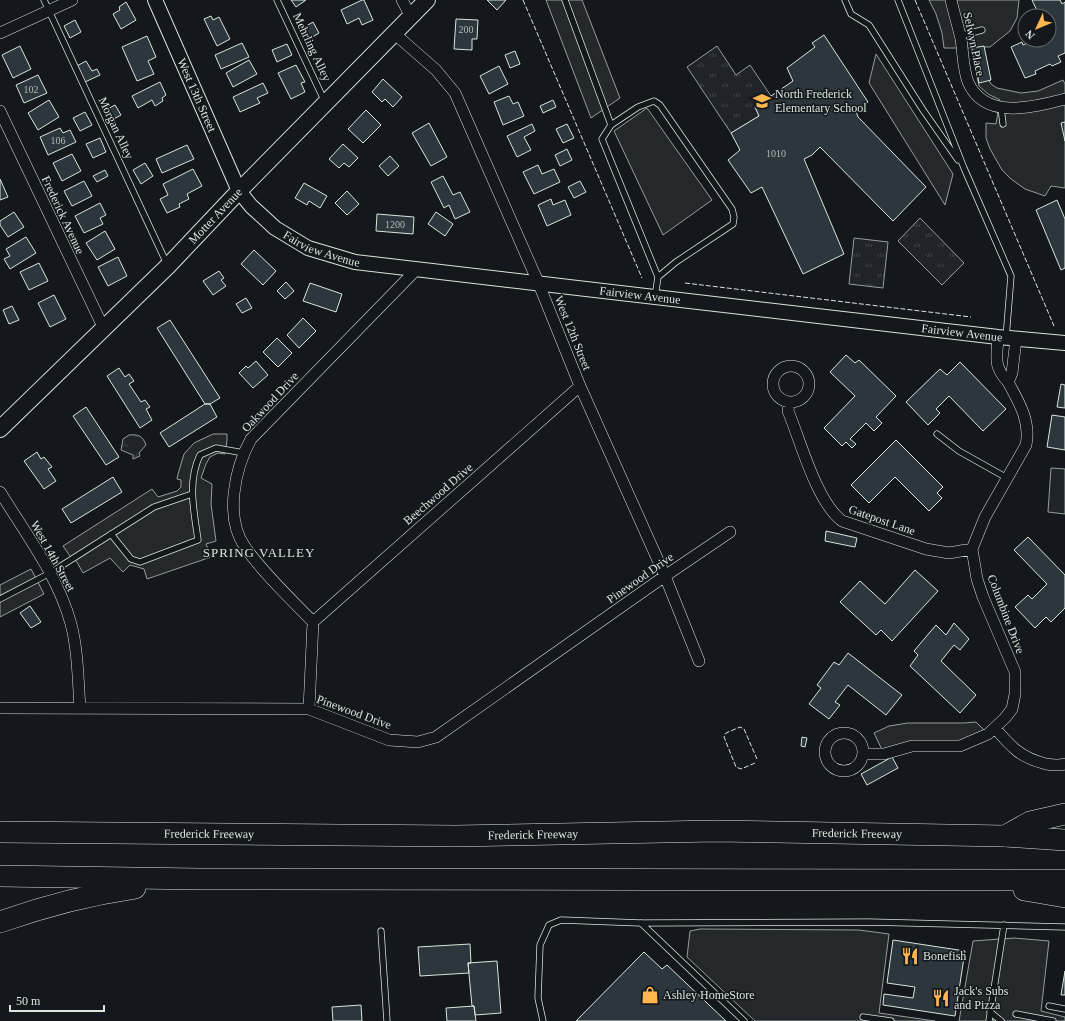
<svg xmlns="http://www.w3.org/2000/svg" width="1065" height="1021" font-family="Georgia,serif">
  <defs>
    <pattern id="park-tufts" width="24" height="20" patternUnits="userSpaceOnUse"><rect width="24" height="20" fill="#202428"/><path d="M3 7l-1-3M5 7V3M7 7l1-3M15 17l-1-3M17 17v-4M19 17l1-3" fill="none" stroke="#404447"/></pattern>
  </defs>
  <rect width="100%" height="100%" fill="#14181c"/>
  <!-- grass -->
  <path fill="#202428" stroke="#939e99" d="M1051,468L1065,469V514L1048,512Z"/>
  <!-- park -->
  <path fill="url(#park-tufts)" stroke="#939e99" d="M717,46L736,75L750,65L771,96L755,107L759,116L731,133L687,67Z
    M920,218L964,263L942,285L898,241Z
    M854,238L888,242L883,288L849,284Z
    M129,435C138,434 143,436 146,445L139,453L140,456L133,459V455L121,450L123,439Z"/>
  <!-- parking -->
  <path fill="#24282b" stroke="#939e99" d="M546,0H582L620,98L591,118Z
    M929,0H1019L1017,18L1010,31L990,47H983L988,79L991,84L997,88L1021,93L1038,91L1063,80L1065,84V188L1051,186L1045,196L1025,189L1011,179L1002,170L990,149L986,138V123L996,124L1000,100L988,94L979,86L971,48H944L942,33L936,14Z
    M876,54L953,174L945,205L869,83Z
    M647,108L712,200L663,235L614,131Z
    M213,434H227V440L225,454L218,453L210,457L206,464L201,478L212,484L211,504L216,541L206,544L211,557L147,579L144,569L130,565L123,572L110,558L83,573L77,562L70,556L63,546L152,489L158,497L177,491L181,487V480L177,479L178,474L184,454L194,443Z
    M31,569L44,594L0,617V585Z
    M976,722L988,734L977,740L884,754L874,733L889,726L908,723H964Z
    M700,929L859,930L889,934L879,1013L935,1021H755L687,957L690,931Z
    M1014,938L1049,941L1041,1011L1065,1017V1021H959L973,941Z"/>
  <!-- building -->
  <path fill="#2c363c" stroke="#d8e6dc" d="M291,0H306L296,7Z
    M362,0H364L373,20L362,25L359,18L347,24L341,10Z
    M487,0H506L497,10Z
    M1032,0H1060L1062,4L1065,2V53L1058,56L1061,62L1052,66L1050,64L1035,71L1036,74L1025,78L1011,47L1022,42L1023,45L1034,40H1049V35L1054,33L1049,22V16H1046L1045,13L1039,15Z
    M126,2L136,20L121,29L113,14L120,10L119,7Z
    M211,16L213,20L219,17L230,39L217,46L204,19Z
    M456,19L478,20L477,39H472V50L454,49Z
    M75,20L81,32L70,38L64,26Z
    M313,22L319,33L309,39L303,28Z
    M824,35L868,102L856,111L858,117L926,187L893,221L820,147L812,155L804,159L844,254L803,274L762,187L751,193L728,160L740,150L731,133L759,116L755,107L793,81L787,68L815,47L812,43Z
    M147,36L156,57L148,61L154,74L137,81L122,47Z
    M242,43L249,57L221,69L215,55Z
    M287,44L292,55L277,62L272,50Z
    M20,46L31,69L13,78L2,55Z
    M984,46L991,80L979,83L972,48Z
    M515,51L520,64L510,68L505,55Z
    M249,60L257,74L233,87L226,73Z
    M86,61L92,71L97,69L100,75L85,82L77,66Z
    M296,65L305,82L301,83L305,92L291,99L278,73Z
    M499,66L508,84L489,94L480,76Z
    M38,75L47,93L24,103L16,85Z
    M383,79L402,97L393,107L385,99L382,102L372,92Z
    M160,82L166,95L162,98L163,101L155,106L152,100L138,108L132,96Z
    M263,83L268,93L257,98L260,103L240,112L233,97Z
    M509,96L513,104L518,102L524,116L503,125L494,102Z
    M49,100L59,117L38,130L28,113Z
    M553,100L556,107L543,113L540,106Z
    M115,105L121,115L110,121L104,111Z
    M366,110L381,125L363,143L348,129Z
    M85,112L92,125L80,131L73,118Z
    M1065,122V141L1061,123Z
    M429,123L447,157L431,166L412,133Z
    M532,124L535,131L524,137L531,150L517,157L507,136Z
    M567,124L574,138L563,143L556,129Z
    M60,128L63,133L70,130L76,142L48,155L40,137Z
    M100,138L106,152L93,158L86,144Z
    M343,144L358,158L349,167L344,163L339,168L329,159Z
    M187,145L194,159L162,173L156,159Z
    M567,149L572,160L560,166L555,155Z
    M72,154L81,171L62,181L53,163Z
    M390,156L399,166L388,176L379,166Z
    M145,163L153,176L141,184L133,170Z
    M538,165L542,174L554,169L560,182L534,194L523,172Z
    M193,169L202,186L187,194L189,199L179,204L180,207L167,213L160,199L168,195L163,184Z
    M105,170L108,176L97,182L93,176Z
    M443,176L453,195L460,192L470,212L455,219L449,205L444,208L431,182Z
    M0,179L8,197L0,200Z
    M84,181L92,196L72,206L64,191Z
    M580,181L586,192L574,198L568,187Z
    M304,183L327,196L320,208L309,201L307,205L295,198Z
    M347,191L359,204L347,215L335,203Z
    M551,199L553,205L565,200L571,215L547,226L538,205Z
    M1057,200L1065,219V268L1061,270L1036,210Z
    M100,203L106,215L100,218L103,224L84,233L75,216Z
    M14,212L24,227L8,237L0,225V221Z
    M436,212L453,224L445,236L428,224Z
    M377,214L414,217L413,234L376,231Z
    M105,231L115,249L97,260L86,243Z
    M26,237L36,253L10,269L4,259L10,256L6,249Z
    M254,250L276,271L263,285L241,264Z
    M118,257L127,276L108,286L98,267Z
    M39,263L48,281L29,290L20,272Z
    M219,271L224,278L221,280L226,286L213,295L203,281Z
    M286,282L294,291L285,299L277,291Z
    M310,283L342,294L336,312L303,301Z
    M54,295L66,319L50,327L38,303Z
    M246,298L252,308L242,313L236,304Z
    M12,306L19,320L9,324L3,310Z
    M303,318L316,331L299,348L287,335Z
    M170,320L220,398L210,404H205L157,328Z
    M277,338L292,353L278,367L263,352Z
    M846,355L855,363L859,360L896,396L876,417L882,423L874,431L866,423L850,439L856,444L852,448L846,442L842,446L824,428L855,396L830,372Z
    M256,361L268,375L253,388L239,373L246,366L248,368Z
    M960,362L1006,409L983,431L949,396L936,409L940,413L928,425L906,402L940,369L947,375Z
    M119,368L125,377L129,374L134,381L129,384L141,402L145,400L150,407L146,409L152,420L140,428L107,376Z
    M1061,384L1065,385V408L1057,407Z
    M205,404H210L217,417L169,447L160,433Z
    M86,407L119,457L106,465L73,416Z
    M1052,415L1065,417V450L1047,447Z
    M896,440L943,487L937,493L942,498L929,511L895,477L869,503L851,485Z
    M37,452L41,459L44,457L52,467L48,469L56,481L44,489L24,461Z
    M113,477L122,492L71,523L62,509Z
    M826,531L857,538L855,547L825,541Z
    M1028,537L1065,575V608L1051,622L1046,617L1035,628L1015,607L1028,595L1032,599L1047,584L1014,550Z
    M915,570L938,591L892,641L881,630L876,635L840,602L860,581L885,604Z
    M30,606L41,622L31,628L20,613Z
    M954,623L969,639L960,650L954,645L941,661L976,695L960,713L910,666L918,655L914,651L936,625L946,635Z
    M848,653L902,695L886,715L848,685L835,702L840,705L829,719L809,704L821,688L817,685L834,662L839,665Z
    M802,737L807,738L805,747L801,746Z
    M892,757L898,768L867,785L861,774Z
    M893,940L965,951L955,1016L883,1005L884,994L913,998L915,987L887,983Z
    M470,944L471,963H468L469,973L420,976L418,947Z
    M644,952L662,969L667,965L726,1021H576Z
    M497,961L501,1013L475,1015L474,1006H472L468,963Z
    M1065,971V995H1061Z
    M361,1005L362,1021H333L332,1007Z
    M474,1006L476,1021H447L446,1008Z"/>
  <g fill="none" stroke-linecap="round" stroke-linejoin="round">
    <!-- service casing -->
    <g stroke="#d8e6dc" stroke-width="7">
      <path id="service" d="M44,0L167,264
        M277,0L325,102
        M565,0L611,125L602,139L658,277L655,297
        M845,0L851,14L869,25L923,110L958,160
        M898,0L964,168L1011,276L1006,338
        M960,36L982,30
        M1001,108L1003,124
        M611,125L638,107L654,101L660,105L732,209L734,217L733,224L676,262L658,277
        M937,434L959,451L1007,478
        M111,534L131,559L140,562L198,540C194,511 187,482 200,455L216,448L244,453
        M0,599L50,573L154,507L192,494
        M641,923L744,1021
        M381,931L387,1021
        M1049,1006L1065,1009
        M990,1012L1001,1021
        M1016,1014L1053,1021
        M863,1017L891,1021
        M543,1021L538,998L540,945L549,925L561,920L641,923L869,922L1065,927
        M989,1021L1004,925"/>
    </g>
    <!-- minor casing -->
    <g stroke="#d8e6dc" stroke-width="12">
      <path id="minor" d="M402,0L411,17
        M951,0C954,13 958,26 961,39C963,52 963,69 968,82C985,121 1034,107 1065,99
        M0,33L72,0
        M395,34L436,70L455,93L538,282L580,386L665,576L699,661
        M0,111L104,329
        M998,337C997,358 993,366 1008,382L1012,373L1016,339
        M773 384a18 18 0 1 1 36 0a18 18 0 1 1-36 0Z
        M789,403L788,411C801,442 816,501 842,521L926,549L949,553L972,549
        M0,492C26,534 58,576 71,624C78,651 78,680 80,708
        M313,622L580,386
        M0,708L309,709L389,740L418,742L436,737L665,576L730,532
        M309,709L313,622C290,598 264,574 245,547C224,517 235,468 251,439L416,270
        M995,728C1011,747 1021,758 1046,764C1052,765 1059,766 1065,764
        M825 752a19 19 0 1 1 38 0a19 19 0 1 1-38 0Z
        M864,754H884L912,746H960L988,734L1005,718L1012,709L1015,694V672L983,597L977,579L972,549L985,517L1026,445C1031,422 1019,402 1008,382"/>
    </g>
    <!-- tertiary casing -->
    <g stroke="#d8e6dc" stroke-width="16">
      <g id="tertiary">
        <path id="s1" d="M155,0L239,191L251,206L275,228L308,248L355,262L998,337L1065,343"/>
      </g>
    </g>
    <!-- secondary casing -->
    <g stroke="#d8e6dc" stroke-width="18">
      <g id="secondary">
        <path id="s2" d="M0,429L168,266L239,191L427,0"/>
      </g>
    </g>
    <!-- motorway casing -->
    <g stroke="#d8e6dc" stroke-width="22">
      <g id="motorway">
        <path id="s3" d="M0,832L456,836L715,831L1005,836L1065,840"/>
        <path d="M1005,836L1030,822L1065,814"/>
        <path d="M0,876L199,879L1065,880"/>
        <path d="M1024,890L1065,897"/>
        <path d="M0,922C45,906 87,895 135,888"/>
      </g>
    </g>
    <!-- service -->
    <use href="#service" stroke="#14181c" stroke-width="5.5"/>
    <!-- minor -->
    <use href="#minor" stroke="#14181c" stroke-width="11"/>
    <!-- tertiary -->
    <use href="#tertiary" stroke="#14181c" stroke-width="14"/>
    <!-- secondary -->
    <use href="#secondary" stroke="#14181c" stroke-width="16"/>
    <!-- motorway -->
    <use href="#motorway" stroke="#14181c" stroke-width="21"/>
    <!-- fence -->
    <path stroke="#d8e6dc" stroke-width="1" stroke-dasharray="5 2" stroke-linecap="butt" d="M523,0L642,278
      M915,0L1054,326
      M685,283L971,317
      M755,763L741,769L736,767L724,737L726,733L740,727L744,729L757,759"/>
  </g>
  <!-- icons -->
  <defs>
    <g id="school-bare" transform="scale(1.38)"><path d="M0-5L7-2L0 1L-7-2ZM-4 1L0 2.5L4 1V4Q0 6-4 4Z" fill="#ffb74d" stroke="#14181c" stroke-width="2.5" paint-order="stroke"/></g>
    <g id="restaurant-bare" transform="scale(1.38)"><path d="M-5-6h1v4h1v-4h1v4h1v-4h1v5L-1.5 .5V6h-2V.5L-5-1ZM5-6V6H3V1.5H1.5Q1.5-4 5-6Z" fill="#ffb74d" stroke="#14181c" stroke-width="2.5" paint-order="stroke"/></g>
    <g id="shop-bare" transform="scale(1.38)"><path d="M-5-2.5h2.3a2.7 3.5 0 0 1 5.4 0H5L5.5 6h-11ZM-1.5-2.5h3a1.5 2.3 0 0 0-3 0Z" fill="#ffb74d" stroke="#14181c" stroke-width="2.5" paint-order="stroke"/></g>
  </defs>
  <g fill-rule="evenodd">
    <use href="#school-bare" x="762" y="101"/>
    <use href="#restaurant-bare" x="910" y="956"/>
    <use href="#shop-bare" x="650" y="995"/>
    <use href="#restaurant-bare" x="941" y="998"/>
  </g>
  <g text-anchor="middle" stroke-width="3" stroke-linejoin="round" paint-order="stroke">
    <!-- number labels -->
    <g font-size="10" fill="#adbab4">
      <text x="466" y="33">200</text>
      <text x="31" y="93">102</text>
      <text x="58" y="144">106</text>
      <text x="776" y="157">1010</text>
      <text x="395" y="228">1200</text>
    </g>
    <!-- street labels -->
    <g font-size="12" fill="#d8e6dc" stroke="#14181c">
      <text transform="translate(974 44) rotate(78)" y="4">Selwyn Place</text>
      <text transform="translate(312 47) rotate(65)" y="4">Mehrling Alley</text>
      <text dy="4" stroke="none"><textPath href="#s1" startOffset="104">West 13th Street</textPath></text>
      <text transform="translate(116 128) rotate(65)" y="4">Morgan Alley</text>
      <text transform="translate(63 215) rotate(65)" y="4">Frederick Avenue</text>
      <text dy="4" stroke="none"><textPath href="#s2" startOffset="303">Motter Avenue</textPath></text>
      <text dy="4" stroke="none"><textPath href="#s1" startOffset="312">Fairview Avenue</textPath></text>
      <text dy="4" stroke="none"><textPath href="#s1" startOffset="635">Fairview Avenue</textPath></text>
      <text transform="translate(573 333) rotate(68)" y="4">West 12th Street</text>
      <text dy="4" stroke="none"><textPath href="#s1" startOffset="959">Fairview Avenue</textPath></text>
      <text transform="translate(270 402) rotate(-47)" y="4">Oakwood Drive</text>
      <text transform="translate(438 494) rotate(-41)" y="4">Beechwood Drive</text>
      <text transform="translate(882 520) rotate(19)" y="4">Gatepost Lane</text>
      <text transform="translate(53 556) rotate(61)" y="4">West 14th Street</text>
      <text transform="translate(640 578) rotate(-35)" y="4">Pinewood Drive</text>
      <text transform="translate(1006 614) rotate(69)" y="4">Columbine Drive</text>
      <text transform="translate(354 712) rotate(20)" y="4">Pinewood Drive</text>
      <text dy="4" stroke="none"><textPath href="#s3" startOffset="209">Frederick Freeway</textPath></text>
      <text dy="4" stroke="none"><textPath href="#s3" startOffset="533">Frederick Freeway</textPath></text>
      <text dy="4" stroke="none"><textPath href="#s3" startOffset="857">Frederick Freeway</textPath></text>
    </g>
    <!-- poi labels -->
    <g font-size="12" fill="#d8e6dc" stroke="#14181c" text-anchor="start">
      <text x="775" y="98">North Frederick<tspan x="775" dy="14">Elementary School</tspan></text>
      <text x="923" y="960">Bonefish</text>
      <text x="954" y="995">Jack's Subs<tspan x="954" dy="14">and Pizza</tspan></text>
      <text x="663" y="999">Ashley HomeStore</text>
    </g>
    <!-- neighbourhood labels -->
    <g font-size="13" letter-spacing="1" fill="#d8e6dc" stroke="#14181c">
      <text x="259" y="557">SPRING VALLEY</text>
    </g>
  </g>
  <!-- north arrow -->
  <g transform="translate(1037 28) rotate(226)"><circle r="19" fill="#14181c" stroke="#626a69"/>
  <path d="M0-3L7 15L0 10L-7 15Z" fill="#ffb74d"/>
  <text y="-6" font-size="11" font-weight="bold" text-anchor="middle" fill="#d8e6dc">N</text>
  </g>
  <!-- scale -->
  <path d="M10 1005v6h94v-6" fill="none" stroke="#d8e6dc" stroke-width="2"/>
  <text x="16" y="1005" font-size="12" fill="#d8e6dc" stroke="#14181c" stroke-width="3" paint-order="stroke">50 m</text>
</svg>
